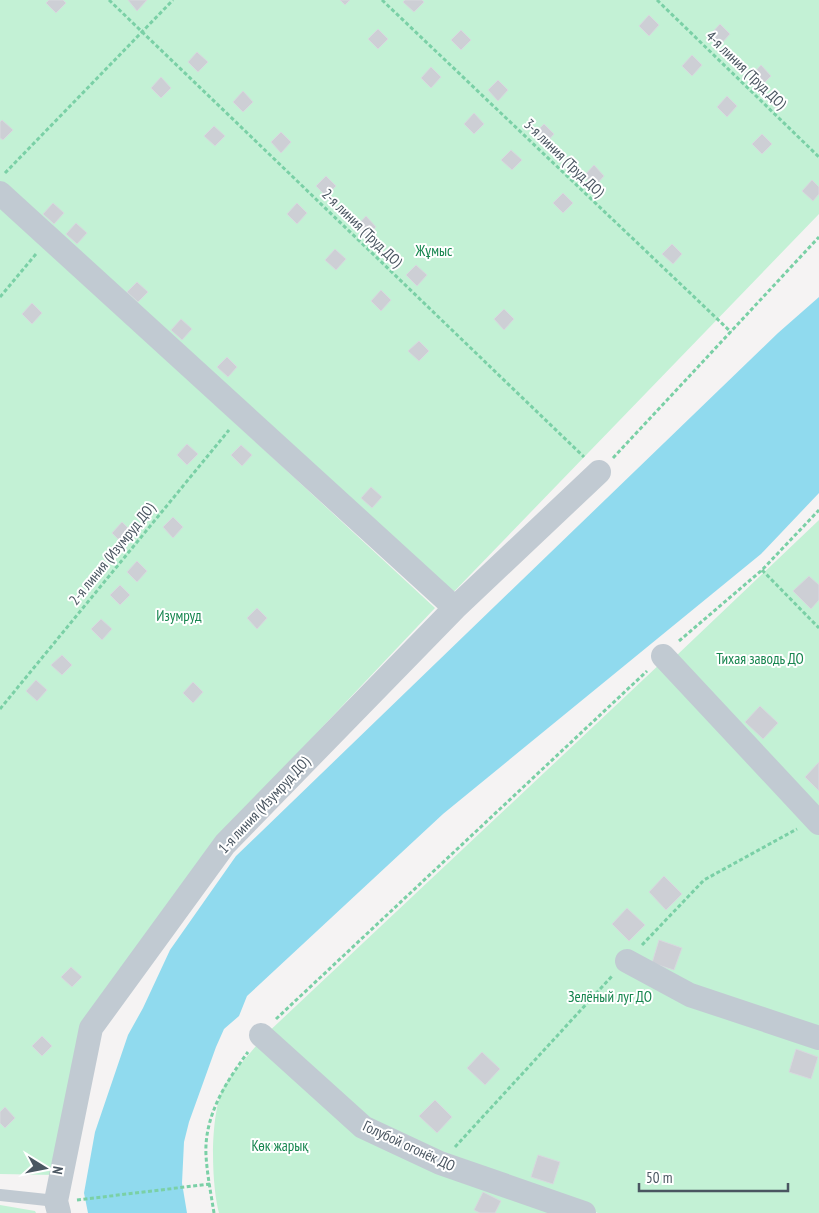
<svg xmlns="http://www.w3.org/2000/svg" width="819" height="1213" font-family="'PT Sans Narrow',sans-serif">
  <rect width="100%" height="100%" fill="#f5f3f3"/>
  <!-- green -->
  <path fill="#c3f1d5" d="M0,0H819V214L443,603L0,185Z
    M0,205L435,608L222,833L83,1026L56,1175L0,1174Z
    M819,520V810L676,656Z
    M662,662L819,830V1213H598L438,1158L365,1124L263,1037Z
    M260,1041L363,1132L572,1213H219C211,1184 209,1109 226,1083C236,1068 249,1055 260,1041Z
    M0,1205L35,1211L36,1213H0Z"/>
  <!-- water -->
  <path fill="#90daee" d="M819,297V493L761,554L443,814L247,996L239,1016L224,1029L216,1047L189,1122L184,1142L182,1183L187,1213H88L84,1193L95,1132L128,1035L143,1008L170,950L236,856L778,333Z"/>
  <!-- building -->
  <path fill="#cdcfd5" stroke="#d7d9de" d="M49,0H63L66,3L56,13L46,3Z
    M128,0H147L137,11Z
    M340,0H350L345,5Z
    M405,0H422L424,2L414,12L403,2Z
    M649,15L659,25L649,36L639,26Z
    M720,24L730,34L720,45L710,35Z
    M378,29L388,39L378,49L368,39Z
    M461,30L471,40L461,50L451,40Z
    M197,52L208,62L198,72L188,62Z
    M692,55L702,65L692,76L682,66Z
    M761,65L771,76L761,86L751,76Z
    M431,67L441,77L431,88L421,78Z
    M161,77L171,88L161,98L151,88Z
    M498,80L508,90L498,101L488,90Z
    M243,91L253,102L243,112L233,102Z
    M727,96L737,106L727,117L717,107Z
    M474,113L484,124L474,134L464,124Z
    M2,120L13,130L3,140L0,138V122Z
    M544,124L554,134L544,145L534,134Z
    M214,126L225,136L215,146L204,136Z
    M281,132L291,142L281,153L271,142Z
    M762,134L772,144L762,154L752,144Z
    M511,150L522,160L512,170L501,160Z
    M594,165L604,176L595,186L584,176Z
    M326,176L336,186L326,196L316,186Z
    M812,180L819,187V194L813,201L802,191Z
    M563,193L573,203L563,213L553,203Z
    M53,203L64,213L54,224L43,214Z
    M297,203L307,213L297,224L287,214Z
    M366,216L376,227L366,237L356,227Z
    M76,223L87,233L77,244L66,234Z
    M672,244L682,254L673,264L662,254Z
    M335,249L346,259L336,270L325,260Z
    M416,265L427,275L417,286L406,275Z
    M137,282L148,292L138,302L127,292Z
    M381,290L391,300L381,311L371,301Z
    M32,303L42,313L32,324L22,314Z
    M504,309L514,319L504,330L494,319Z
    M181,319L192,329L182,340L171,330Z
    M419,341L429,351L419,361L408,351Z
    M227,357L237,367L228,377L217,367Z
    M187,444L198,454L187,465L177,455Z
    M241,445L252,455L242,466L231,455Z
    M371,487L382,497L372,508L361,498Z
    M173,517L183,527L173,538L163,527Z
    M122,522L132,532L122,543L112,533Z
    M137,561L147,571L137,582L127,572Z
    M809,576L819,585V600L811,609L793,591Z
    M120,585L130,595L120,605L110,595Z
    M257,608L267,618L257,629L247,618Z
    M101,619L112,629L102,640L91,629Z
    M62,655L72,665L62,675L51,665Z
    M36,680L47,690L37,701L26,691Z
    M193,682L203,692L193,703L183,693Z
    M760,706L778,723L763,739L745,722Z
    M819,762V791L805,777Z
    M664,876L682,894L666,910L649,892Z
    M627,908L645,925L629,941L612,924Z
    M659,940L682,948L674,970L652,963Z
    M71,967L82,977L72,987L61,977Z
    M42,1036L52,1046L42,1056L32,1046Z
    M796,1049L818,1057L811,1079L789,1072Z
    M482,1052L500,1069L485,1085L467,1068Z
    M435,1100L452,1117L437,1133L419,1116Z
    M5,1107L15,1118L5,1128L0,1123V1112Z
    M538,1155L560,1162L553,1184L531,1177Z
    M483,1192L501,1201L495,1213H480L474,1210Z"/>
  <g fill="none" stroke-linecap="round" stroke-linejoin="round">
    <!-- path -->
    <path stroke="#7ad0a6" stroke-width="3" stroke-dasharray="4 2.5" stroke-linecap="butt" d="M109,0L584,457
      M382,0L731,332
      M657,0L819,157
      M5,173L173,0
      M0,297L36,254
      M613,458L819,237
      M762,570L819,628
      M679,641L762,570L819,510
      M0,709L229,430
      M642,945L704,880L797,829
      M276,1019L647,671
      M455,1147L613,975
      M77,1200L210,1184
      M214,1213C211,1194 207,1174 206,1155C204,1116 226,1082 248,1052"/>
    <!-- service -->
    <path stroke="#c1cad2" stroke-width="12" d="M0,1195L56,1201"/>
    <!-- minor -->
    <path stroke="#c1cad2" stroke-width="24" d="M0,193L455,608
      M663,656L819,823
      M627,961L690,995L819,1038
      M261,1035L363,1127L440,1163L584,1213
      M59,1213L56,1201L91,1028L225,844L455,608L599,472"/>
  </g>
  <g text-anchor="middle" stroke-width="4" stroke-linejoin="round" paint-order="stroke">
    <!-- street labels -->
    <g font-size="15" fill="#4a5661" stroke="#fff">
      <text transform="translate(746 70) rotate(44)" y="5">4-я линия (Труд ДО)</text>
      <text transform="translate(564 158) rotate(44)" y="5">3-я линия (Труд ДО)</text>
      <text transform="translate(362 228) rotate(44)" y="5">2-я линия (Труд ДО)</text>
      <text transform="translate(112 554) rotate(-51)" y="5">2-я линия (Изумруд ДО)</text>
      <text transform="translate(264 805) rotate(-47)" y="5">1-я линия (Изумруд ДО)</text>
      <text transform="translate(409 1146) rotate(25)" y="5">Голубой огонёк ДО</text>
    </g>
    <!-- park labels -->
    <g font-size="15" fill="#17864f" stroke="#fff">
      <text x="434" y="256">Жұмыс</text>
      <text x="179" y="621">Изумруд</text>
      <text x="760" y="664">Тихая заводь ДО</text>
      <text x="610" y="1002">Зелёный луг ДО</text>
      <text x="280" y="1151">Көк жарық</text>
    </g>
  </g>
  <!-- north arrow -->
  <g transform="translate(45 1168) rotate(100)" stroke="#ffffff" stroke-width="4" paint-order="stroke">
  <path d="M0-4L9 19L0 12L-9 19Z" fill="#4a5661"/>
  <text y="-8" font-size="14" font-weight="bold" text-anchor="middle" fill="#4a5661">N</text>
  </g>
  <!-- scale -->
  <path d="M639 1183v8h149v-8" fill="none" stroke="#4a5661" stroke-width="2.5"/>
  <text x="646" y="1183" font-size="15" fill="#4a5661" stroke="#ffffff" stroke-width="4" paint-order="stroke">50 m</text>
</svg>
